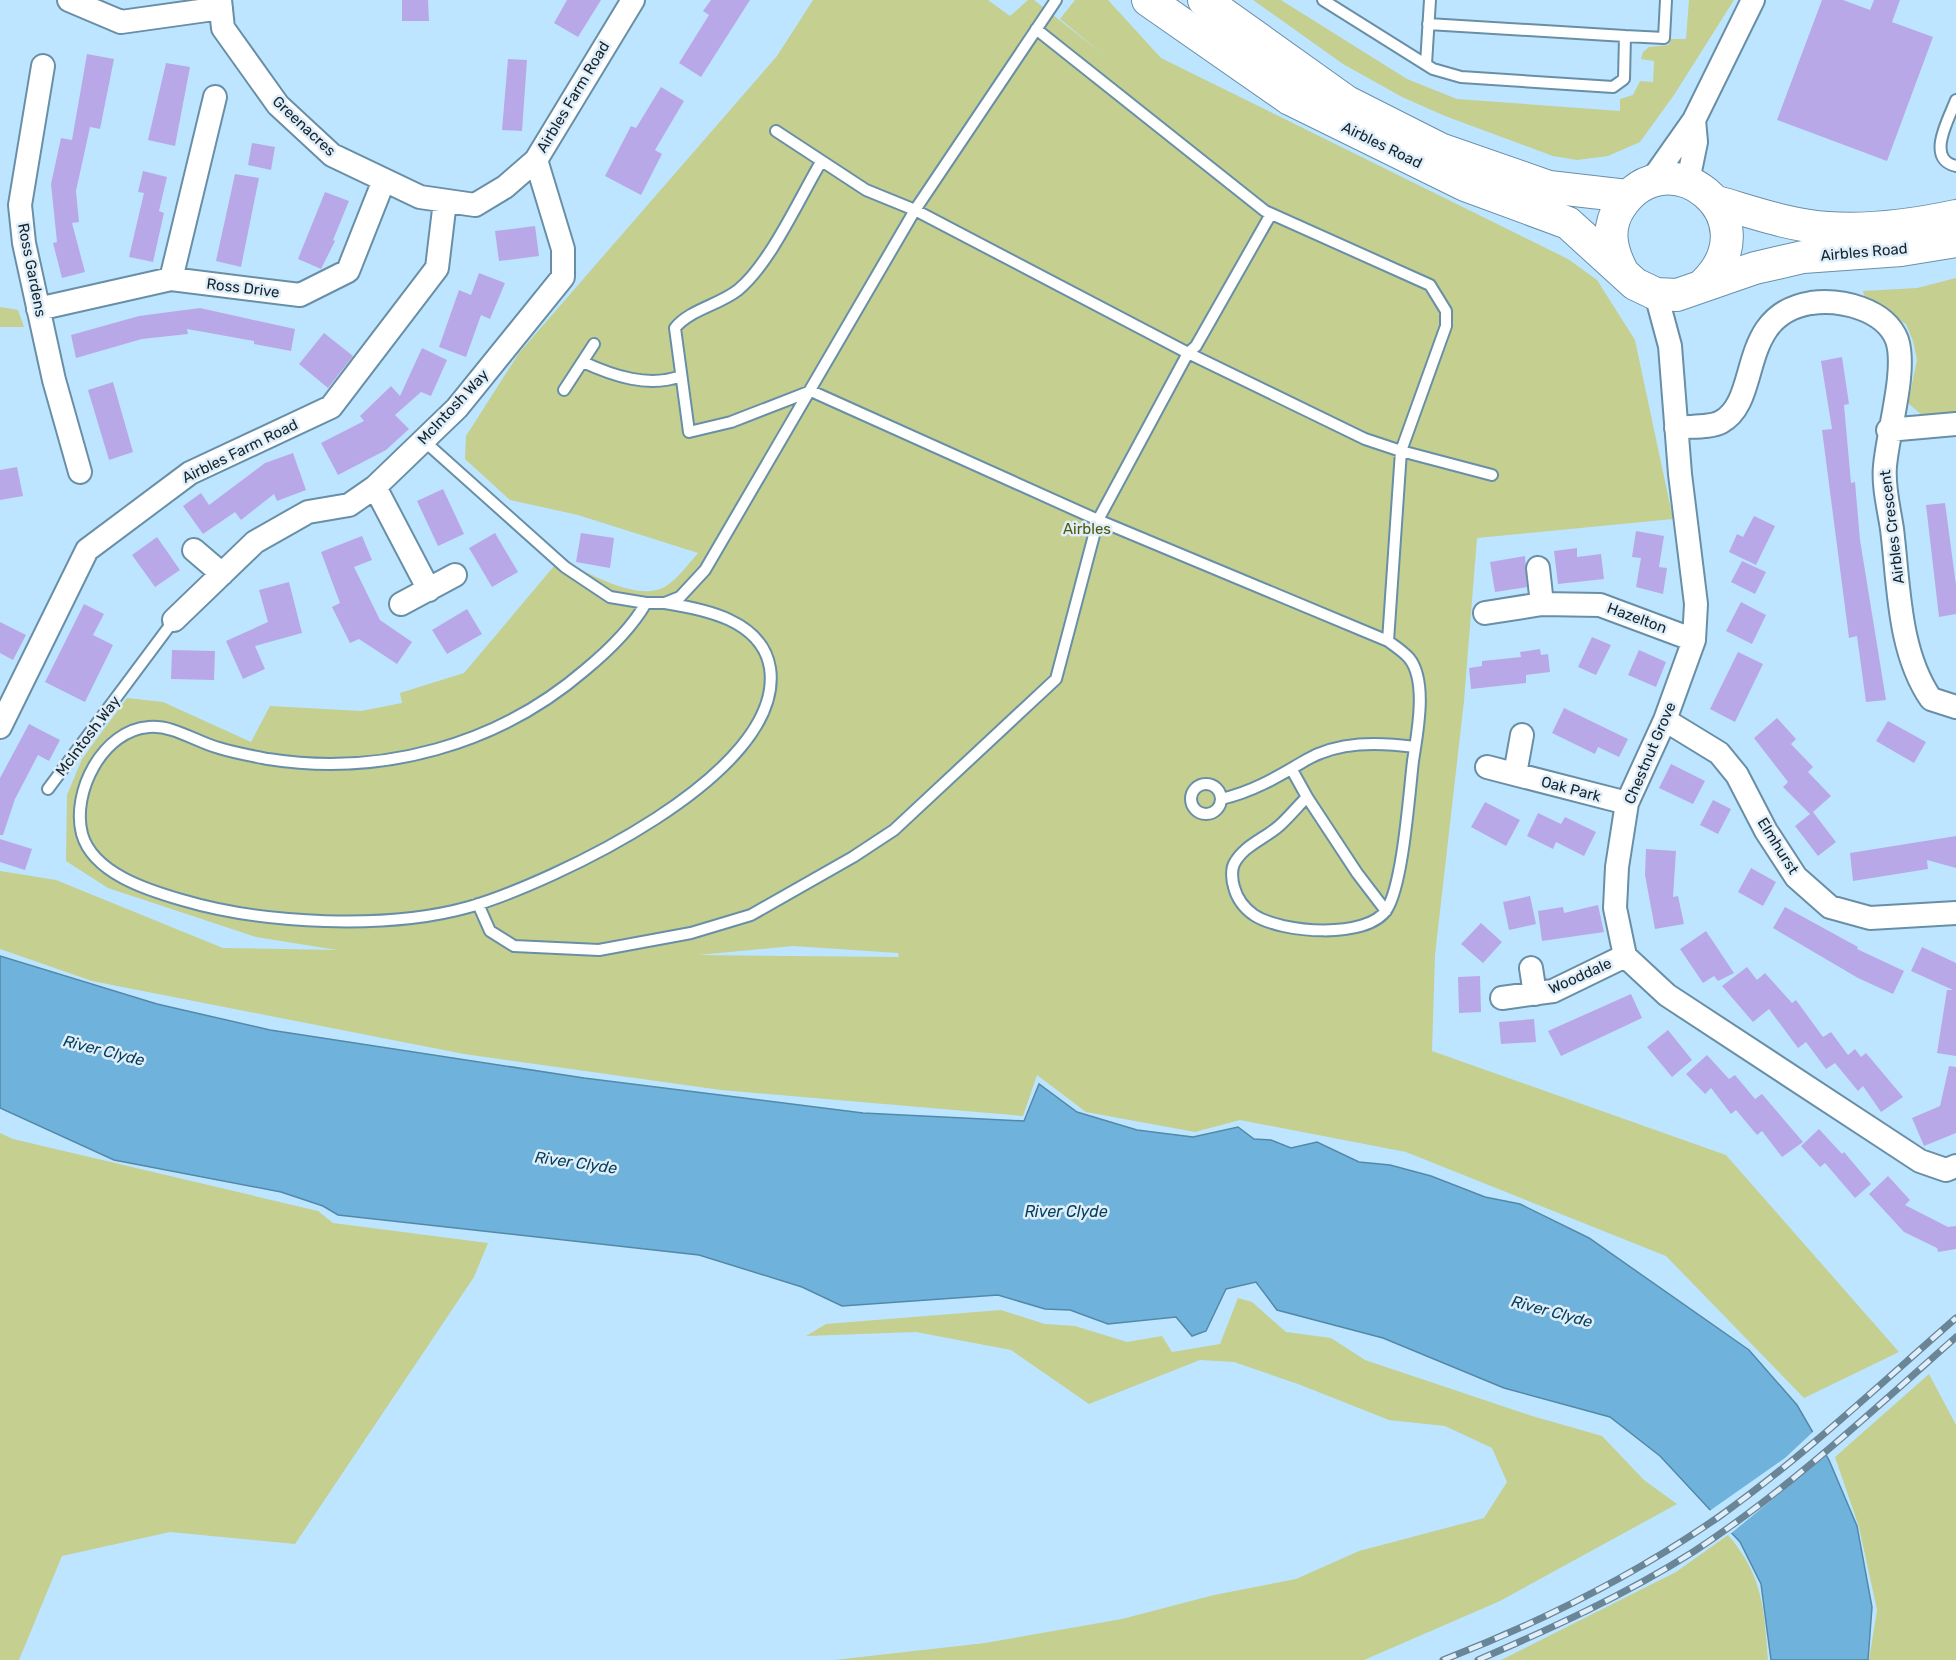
<svg xmlns="http://www.w3.org/2000/svg" width="1956" height="1660" font-family="Rubik,sans-serif">
  <rect width="100%" height="100%" fill="#bde5ff"/>
  <!-- green -->
  <path fill="#c4cf90" fill-rule="evenodd" d="M813,0H988L1010,16L1028,0H1034L1105,56L1060,19L1075,0H1108L1161,58L1568,259L1597,280L1635,340L1673,519L1477,538L1464,701L1435,955L1432,1051L1726,1155L1899,1352L1804,1398L1666,1256L1406,1152L1240,1120L1195,1132L1086,1112L1037,1075L1023,1116L721,1090L464,1054L92,981L0,949V871L56,880L223,948L337,950L256,937L108,888L66,861L67,795L82,759L127,698L163,702L251,742L270,706L361,711L402,703L400,693L464,673L560,559C587,572 642,606 669,584C680,576 689,563 698,553L578,515L510,500L465,459L466,436L519,353L777,56ZM793,946L898,953L899,957L698,955Z
    M1253,0H1281L1407,79L1457,99L1620,111V99L1633,95L1640,81L1653,82L1654,61L1641,59L1643,52L1649,47L1669,45L1670,39H1686L1689,0H1734L1674,95L1640,142L1608,156L1577,160L1553,156L1445,116L1402,97L1343,64Z
    M1956,278V413L1923,416L1908,403L1917,360L1913,341L1906,324L1865,299L1863,291L1917,288Z
    M0,307L18,310L24,327H0Z
    M0,1133L13,1139L318,1211L333,1223L488,1243L474,1277L295,1544L170,1532L62,1556L19,1660H0Z
    M1238,1298L1252,1302L1286,1332L1331,1338L1365,1360L1532,1416L1602,1436L1644,1480L1677,1504L1500,1601L1364,1660H834L985,1643L1122,1619L1214,1595L1296,1579L1359,1551L1484,1518L1507,1482L1492,1448L1445,1426L1389,1420L1298,1384L1234,1362L1200,1360L1089,1404L1011,1350L916,1332L806,1336L826,1324L1001,1310L1045,1324L1075,1326L1127,1342L1162,1336L1172,1352L1220,1344Z
    M1929,1374L1956,1425V1660H1869L1877,1610L1859,1527L1835,1457Z
    M1728,1535C1763,1576 1764,1608 1768,1660H1501L1676,1572Z"/>
  <!-- water -->
  <path fill="#6fb3dc" stroke="#5488a8" stroke-width="1.5" d="M0,956L157,1004L270,1030L584,1078L863,1113L1024,1121L1039,1084L1077,1112L1137,1130L1193,1137L1238,1127L1254,1139L1271,1140L1291,1148L1317,1142L1359,1162L1390,1165L1431,1176L1485,1197L1520,1204L1589,1238L1749,1350L1797,1405L1829,1460L1857,1526L1872,1607L1868,1660H1771L1761,1584L1740,1542L1660,1456L1610,1417L1504,1388L1383,1338L1277,1310L1256,1282L1226,1289L1206,1331L1192,1336L1176,1317L1108,1324L1070,1310L1045,1309L998,1295L842,1306L802,1287L699,1255L338,1215L323,1206L281,1192L114,1160L0,1108Z"/>
  <!-- pier -->
  <path fill="#bde5ff" d="M1815,1430L1829,1453L1729,1535L1708,1512L1785,1458Z"/>
  <!-- building -->
  <path fill="#b9a8e8" d="M402,0H428L429,21H402Z
    M567,0H601L578,37L554,23Z
    M711,0H750L701,77L679,63L709,15L703,11Z
    M1822,0H1843L1870,10L1874,0H1900L1892,22L1933,37L1887,161L1777,120Z
    M87,54L114,59L100,129L90,127L76,191L79,222L72,223L85,272L62,278L53,243L57,242L51,184L61,138L72,140Z
    M508,59L527,60L522,131L502,130Z
    M166,63L190,67L175,146L148,140Z
    M661,87L684,101L655,150L662,154L641,195L605,176L631,126L636,128Z
    M252,143L275,147L271,170L248,165Z
    M143,171L167,177L159,211L164,213L153,262L129,257L144,193L138,192Z
    M235,174L259,178L241,267L216,261Z
    M325,192L349,201L333,240L335,241L321,269L298,259Z
    M535,226L539,256L499,261L495,231Z
    M479,273L505,283L490,319L481,315L466,357L439,347L459,290L471,295Z
    M200,308L295,329L291,351L254,344V341L187,329L188,334L142,339L76,358L71,335L139,316Z
    M324,333L353,356L328,388L299,364Z
    M422,348L447,360L431,396L421,392L395,415L409,429L386,450L338,475L321,443L364,421L360,416L391,386L400,396Z
    M1842,357L1849,404L1844,405L1851,483L1855,482L1860,540L1886,700L1866,702L1857,636L1849,638L1822,430L1832,429L1821,361Z
    M113,382L133,452L109,460L88,390Z
    M293,453L306,490L277,501L274,494L241,520L235,512L203,534L183,506L201,493L209,505L265,463Z
    M17,467L23,496L0,500V470Z
    M443,489L464,534L438,546L417,501Z
    M1945,503L1956,585V614L1939,617L1926,505Z
    M1754,516L1775,526L1756,565L1729,552L1737,534L1743,537Z
    M1636,531L1664,536L1659,567L1667,568L1663,594L1636,587L1641,558L1632,557Z
    M495,533L518,572L492,587L469,548Z
    M581,533L614,538L610,568L576,562Z
    M362,536L372,560L354,567L380,620L412,642L397,664L359,639L350,643L332,607L340,603L321,552Z
    M157,537L180,570L155,587L132,555Z
    M1577,548V557L1601,554L1604,579L1558,584L1554,551Z
    M1525,556L1527,587L1495,592L1490,562Z
    M1742,561L1766,572L1755,594L1731,582Z
    M289,582L302,633L255,646L265,669L243,679L226,641L268,622L259,590Z
    M1741,602L1766,615L1752,644L1726,631Z
    M84,604L104,614L93,635L113,645L85,702L45,682Z
    M467,609L482,634L447,654L432,630Z
    M0,622L26,635L13,660L0,653Z
    M1592,637L1611,645L1596,675L1578,667Z
    M1540,649L1541,655L1548,654L1550,672L1526,675V683L1471,689L1469,668L1482,666V661L1521,657L1520,652Z
    M172,650L215,651L214,680L171,679Z
    M1639,650L1666,662L1656,687L1628,675Z
    M1738,652L1763,664L1735,722L1710,709Z
    M1564,708L1628,739L1619,757L1598,747L1595,754L1552,733Z
    M1777,718L1796,739L1791,744L1813,767L1808,772L1831,796L1813,812L1836,842L1818,856L1795,826L1810,814L1783,787L1788,782L1754,738Z
    M1888,721L1926,742L1914,763L1876,741Z
    M29,724L60,740L49,761L38,755L15,799L3,835H0V778Z
    M1671,764L1705,781L1693,804L1659,788Z
    M1713,800L1731,809L1718,834L1700,825Z
    M1485,802L1520,820L1506,846L1471,827Z
    M1538,813L1561,824L1565,817L1596,832L1584,856L1556,842L1553,849L1527,836Z
    M1956,836V868L1927,860L1928,869L1853,881L1850,853Z
    M0,839L32,849L25,870L0,862Z
    M1646,849L1676,851L1673,897L1678,896L1684,924L1655,929L1645,875Z
    M1751,868L1776,882L1763,906L1738,892Z
    M1530,896L1536,924L1509,930L1503,902Z
    M1598,905L1604,932L1542,941L1538,911L1563,907L1564,913Z
    M1785,907L1858,947L1857,949L1904,971L1893,994L1858,978L1773,928Z
    M1481,923L1502,942L1483,963L1461,944Z
    M1706,931L1734,973L1718,981L1714,976L1703,983L1680,949Z
    M1922,947L1956,963V1056L1937,1053L1947,990H1953L1911,971Z
    M1747,967L1757,980L1765,973L1792,1003L1796,1000L1823,1037L1831,1032L1848,1055L1855,1049L1861,1057L1866,1053L1903,1097L1881,1112L1863,1086L1858,1091L1835,1063L1826,1069L1806,1042L1798,1048L1769,1009L1753,1022L1722,986Z
    M1480,976L1481,1012L1459,1013L1458,977Z
    M1631,994L1642,1018L1561,1056L1548,1031Z
    M1534,1019L1536,1042L1501,1044L1499,1022Z
    M1668,1030L1692,1060L1672,1077L1647,1047Z
    M1707,1055L1729,1079L1735,1075L1755,1099L1762,1094L1803,1142L1782,1157L1762,1131L1757,1135L1736,1110L1731,1114L1711,1088L1705,1094L1686,1074Z
    M1949,1066L1956,1067V1133L1924,1146L1912,1118L1940,1106Z
    M1819,1129L1842,1154L1844,1152L1871,1184L1855,1198L1825,1163L1820,1167L1801,1146Z
    M1888,1176L1910,1200L1905,1205L1948,1227L1956,1226V1249L1938,1252L1937,1248L1904,1232L1869,1194Z"/>
  <g fill="none" stroke-linecap="round" stroke-linejoin="round">
    <!-- service casing -->
    <g stroke="#698fa7" stroke-width="14">
      <path id="service" d="M1323,0L1433,69L1461,77L1613,87L1624,79L1625,36L1664,38L1666,0
        M1428,24L1625,36
        M1036,29L1265,211L1430,285L1446,311V326L1401,451L1492,475
        M1426,64L1430,0
        M1956,100C1949,119 1925,159 1956,166
        M776,131L866,190L915,210L1188,353L1365,439L1401,451L1388,641L1098,520L811,391L731,422L689,432L675,328C689,310 719,305 738,290C770,264 799,199 821,162
        M583,362C613,376 649,388 681,376
        M564,390L594,344
        M423,440L565,567L610,597L646,603H665L680,597L705,570L915,210L1056,0
        M646,603C631,629 608,651 585,670C498,745 381,777 268,759C252,756 235,753 219,748C196,742 174,725 149,727C103,730 71,792 82,834C93,873 147,890 182,900C263,924 387,930 469,907C551,883 786,774 770,668C762,620 704,609 665,603
        M1292,770L1307,797C1298,806 1289,817 1279,826C1264,839 1243,846 1234,864C1231,870 1232,881 1234,887C1237,899 1244,908 1254,915C1281,933 1368,940 1387,909C1403,883 1409,795 1413,761C1417,734 1428,681 1409,658C1404,652 1395,646 1388,641
        M1191 799a15 15 0 1 1 30 0a15 15 0 1 1-30 0Z
        M48,789L174,620
        M1307,797L1357,873L1386,911
        M1221,799C1253,792 1279,776 1306,760C1339,741 1378,742 1415,747
        M478,904L490,931L514,946L599,950L691,933L751,915L853,857L894,830L1056,679L1098,520L1188,353L1196,346L1271,214"/>
    </g>
    <!-- minor casing -->
    <g stroke="#698fa7" stroke-width="26">
      <path id="minor" d="M69,0L121,22L221,8
        M220,0L223,28L278,105L332,155L420,197L475,205L505,187L536,160L633,0
        M43,66L20,205L24,243L54,380L80,472
        M1651,181L1694,120L1753,0
        M1688,181L1696,142L1694,120
        M171,279L215,97
        M1656,294L1670,346L1680,474L1696,604L1694,640L1665,720L1627,803L1617,867L1615,908L1625,956L1667,995L1920,1161L1946,1170L1956,1166
        M38,309L171,279L300,295L348,271L384,180
        M1676,428C1688,426 1710,428 1721,422C1762,400 1736,315 1811,303C1841,299 1885,309 1897,340C1907,370 1888,431 1885,466C1883,486 1889,509 1892,529C1899,585 1898,651 1931,699L1956,707
        M1888,430L1956,424
        M375,487L429,590
        M194,550L222,574
        M1538,568L1542,604
        M401,604L455,575
        M1485,613L1542,604L1600,605L1694,640
        M174,620L255,542L308,512L349,505L375,487L457,408L563,277V249L536,160
        M1665,720L1719,753L1737,775L1766,831L1796,877L1830,907L1870,918L1956,913
        M0,727L87,550L190,473L331,407L437,268L445,201
        M1487,767L1627,803
        M1515,774L1522,735
        M1531,968L1535,994
        M1502,998L1553,991L1625,956"/>
    </g>
    <!-- secondary casing -->
    <g stroke="#698fa7" stroke-width="34">
      <path id="secondary" d="M1148,0L1290,99L1465,185L1568,223L1635,284L1656,294L1677,295L1755,268L1803,257L1901,250L1956,241
        M1204,0L1347,102L1440,149L1549,187L1627,196
        M1717,202C1752,212 1791,226 1828,228C1871,231 1914,225 1956,216
        M1622,271C1611,250 1606,228 1620,207C1668,134 1773,217 1704,284"/>
    </g>
    <!-- service -->
    <use href="#service" stroke="#fff" stroke-width="10"/>
    <!-- minor -->
    <use href="#minor" stroke="#fff" stroke-width="22"/>
    <!-- secondary -->
    <use href="#secondary" stroke="#fff" stroke-width="32"/>
    <!-- rail casing -->
    <g stroke="#698596" stroke-width="7">
      <path id="rail" d="M1443,1660C1539,1623 1635,1575 1720,1516C1804,1456 1879,1385 1956,1318
        M1478,1660C1552,1628 1625,1595 1693,1552C1788,1490 1871,1412 1956,1337"/>
    </g>
    <!-- rail -->
    <use href="#rail" stroke="#dfeef9" stroke-width="4.5" stroke-dasharray="14" stroke-linecap="butt"/>
  </g>
  <g text-anchor="middle" stroke-width="5" stroke-linejoin="round" paint-order="stroke">
    <!-- street labels -->
    <g font-size="15" fill="#14242d" stroke="#dfeef9">
      <text transform="translate(573 97) rotate(-59)" y="5">Airbles Farm Road</text>
      <text transform="translate(304 126) rotate(43)" y="5">Greenacres</text>
      <text transform="translate(1382 145) rotate(26)" y="5">Airbles Road</text>
      <text transform="translate(1864 252) rotate(-5)" y="5">Airbles Road</text>
      <text transform="translate(32 270) rotate(79)" y="5">Ross Gardens</text>
      <text transform="translate(243 288) rotate(7)" y="5">Ross Drive</text>
      <text transform="translate(453 407) rotate(-47)" y="5">McIntosh Way</text>
      <text transform="translate(240 451) rotate(-26)" y="5">Airbles Farm Road</text>
      <text transform="translate(1892 527) rotate(-97)" y="5">Airbles Crescent</text>
      <text transform="translate(1637 618) rotate(20)" y="5">Hazelton</text>
      <text transform="translate(88 736) rotate(-53)" y="5">McIntosh Way</text>
      <text transform="translate(1650 753) rotate(-67)" y="5">Chestnut Grove</text>
      <text transform="translate(1571 789) rotate(15)" y="5">Oak Park</text>
      <text transform="translate(1778 846) rotate(58)" y="5">Elmhurst</text>
      <text transform="translate(1580 976) rotate(-24)" y="5">Wooddale</text>
    </g>
    <!-- park labels -->
    <g font-size="15" fill="#4f5808" stroke="#dfeef9">
      <text x="1087" y="534">Airbles</text>
    </g>
    <!-- water labels -->
    <g font-size="16" font-style="italic" fill="#043e5a" stroke="#dfeef9">
      <text transform="translate(104 1050) rotate(14)" y="6">River Clyde</text>
      <text transform="translate(576 1162) rotate(8)" y="6">River Clyde</text>
      <text x="1066" y="1217">River Clyde</text>
      <text transform="translate(1552 1311) rotate(15)" y="6">River Clyde</text>
    </g>
  </g>
</svg>
